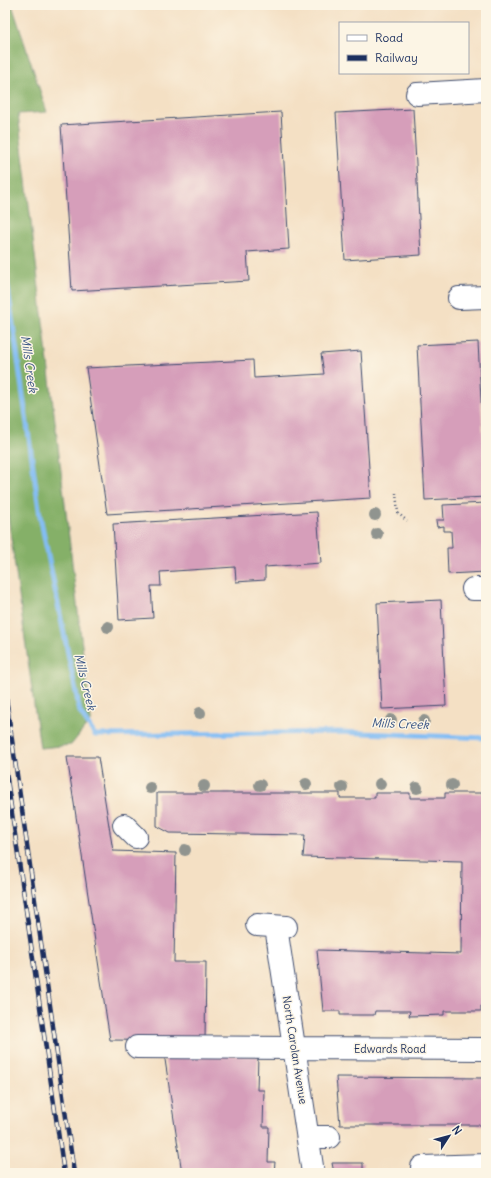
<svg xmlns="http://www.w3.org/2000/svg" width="491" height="1178" font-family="Delius,sans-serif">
  <rect width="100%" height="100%" fill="#fcf5e5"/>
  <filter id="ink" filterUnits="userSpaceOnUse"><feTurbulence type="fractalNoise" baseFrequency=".025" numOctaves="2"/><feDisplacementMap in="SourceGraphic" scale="8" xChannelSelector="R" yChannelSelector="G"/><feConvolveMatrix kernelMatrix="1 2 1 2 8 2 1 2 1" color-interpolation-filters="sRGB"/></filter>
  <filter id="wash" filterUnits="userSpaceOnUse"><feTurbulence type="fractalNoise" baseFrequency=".012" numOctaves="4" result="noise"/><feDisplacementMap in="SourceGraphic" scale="16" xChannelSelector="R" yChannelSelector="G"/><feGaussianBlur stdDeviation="0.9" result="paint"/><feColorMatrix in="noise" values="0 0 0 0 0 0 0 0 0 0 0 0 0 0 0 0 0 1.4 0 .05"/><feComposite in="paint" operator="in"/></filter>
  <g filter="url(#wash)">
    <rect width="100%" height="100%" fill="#f4e0c4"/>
    <!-- forest -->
    <path fill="#85b067" stroke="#507062" d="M5,5H12L47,112L18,114L91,720L71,745L40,748L5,494Z"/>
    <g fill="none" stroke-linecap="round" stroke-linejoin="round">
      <!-- stream -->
      <path stroke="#83bdf4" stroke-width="5" d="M5,268L40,516L80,712L95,735L338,732L486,738"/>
    </g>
    <g id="blocks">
      <!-- building -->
      <path fill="#d69eba" d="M413,109L421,255L345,260L336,113Z
        M281,112L289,249L247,252L249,281L72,291L61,125Z
        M478,342L486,497L425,500L417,345Z
        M361,351L371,498L107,514L86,368L253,360L254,378L324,374L321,354Z
        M486,503V530H484V546H486V572L448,574L447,548H452L451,531H444V526L437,527L436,520H444L443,505Z
        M317,512L321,563L265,567V580L236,582L235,567L160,572L161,586H151L153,618L119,620L113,524Z
        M441,600L446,706L382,709L377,603Z
        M67,757H98L113,851L176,853L174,962H206L205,1041L110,1040Z
        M157,793H340V798H375V793H410V798H445V793H486V1006H481V1011H444V1015L409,1016L410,1011H375L374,1015H340V1011H323L317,950L461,954L462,861L303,857L305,835L170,833L157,826Z
        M164,1053L258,1056L257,1090H264L263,1127H269L268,1162H275L274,1173H182Z
        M336,1077L486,1078V1125H340Z
        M332,1163H363V1173H334Z"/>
    </g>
  </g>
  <g filter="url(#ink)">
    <use href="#blocks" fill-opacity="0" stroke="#3c4a6d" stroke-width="1"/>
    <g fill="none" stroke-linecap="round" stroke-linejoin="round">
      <!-- minor casing -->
      <g stroke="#3c4a6d" stroke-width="24">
        <path id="minor" d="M417,94L486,90
          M459,298L486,297
          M473,589H486
          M124,825L136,837
          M257,925L286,927
          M276,927L313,1173
          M137,1047L486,1049
          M308,1137H329
          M422,1167L486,1165"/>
      </g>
      <!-- path -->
      <path stroke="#3c4a6d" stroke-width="2.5" stroke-dasharray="1 3" stroke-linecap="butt" d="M396,493L398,513L407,521"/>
      <!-- minor -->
      <use href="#minor" stroke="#fff" stroke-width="22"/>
      <!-- rail casing -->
      <g stroke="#1b2f5e" stroke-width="4.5">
        <path id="rail" d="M5,691L74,1173
          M5,765L64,1173"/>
      </g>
      <!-- rail -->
      <use href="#rail" stroke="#fcf5e5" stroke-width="3" stroke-dasharray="9" stroke-linecap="butt"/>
    </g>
    <!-- trees -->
    <g fill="#90948f">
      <circle cx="375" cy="515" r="6"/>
      <circle cx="377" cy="534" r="6"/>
      <circle cx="108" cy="627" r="6"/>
      <circle cx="200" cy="713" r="6"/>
      <circle cx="391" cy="720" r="6"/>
      <circle cx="424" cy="721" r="6"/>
      <circle cx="306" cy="784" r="6"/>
      <circle cx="380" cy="784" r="6"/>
      <circle cx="260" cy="785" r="6"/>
      <circle cx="452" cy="785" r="6"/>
      <circle cx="204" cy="786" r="6"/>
      <circle cx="342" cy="787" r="6"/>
      <circle cx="150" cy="788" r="6"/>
      <circle cx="417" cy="788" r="6"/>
      <circle cx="185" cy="850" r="6"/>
    </g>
  </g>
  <g text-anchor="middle" stroke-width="3" stroke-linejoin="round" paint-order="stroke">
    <!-- street labels -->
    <g font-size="11" fill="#1b2f5e" stroke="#fcf5e5">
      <text x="390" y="1053">Edwards Road</text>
      <text transform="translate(295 1050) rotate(81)" y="4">North Carolan Avenue</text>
    </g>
    <!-- water labels -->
    <g font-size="12" font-style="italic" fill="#355284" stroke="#fcf5e5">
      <text transform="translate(29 364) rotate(82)" y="4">Mills Creek</text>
      <text transform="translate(85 682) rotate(76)" y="4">Mills Creek</text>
      <text transform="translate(400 724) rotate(2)" y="4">Mills Creek</text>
    </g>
  </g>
  <!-- margin -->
  <rect width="491" height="1178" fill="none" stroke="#fcf5e5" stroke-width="20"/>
  <!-- legend -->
  <rect x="339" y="22" width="130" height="52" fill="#fcf5e5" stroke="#a2a6af"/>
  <rect x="347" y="35" width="20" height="6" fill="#ffffff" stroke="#a2a6af"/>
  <text x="375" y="42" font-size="12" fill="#1b2f5e">Road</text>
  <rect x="347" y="55" width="20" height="6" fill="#1b2f5e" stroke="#a2a6af"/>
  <text x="375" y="62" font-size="12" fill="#1b2f5e">Railway</text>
  <!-- north arrow -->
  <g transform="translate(449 1136) rotate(54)" stroke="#fcf5e5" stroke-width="3" paint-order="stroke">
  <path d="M0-3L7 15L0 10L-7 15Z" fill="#1b2f5e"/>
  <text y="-6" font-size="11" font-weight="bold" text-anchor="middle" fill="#1b2f5e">N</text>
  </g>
</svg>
